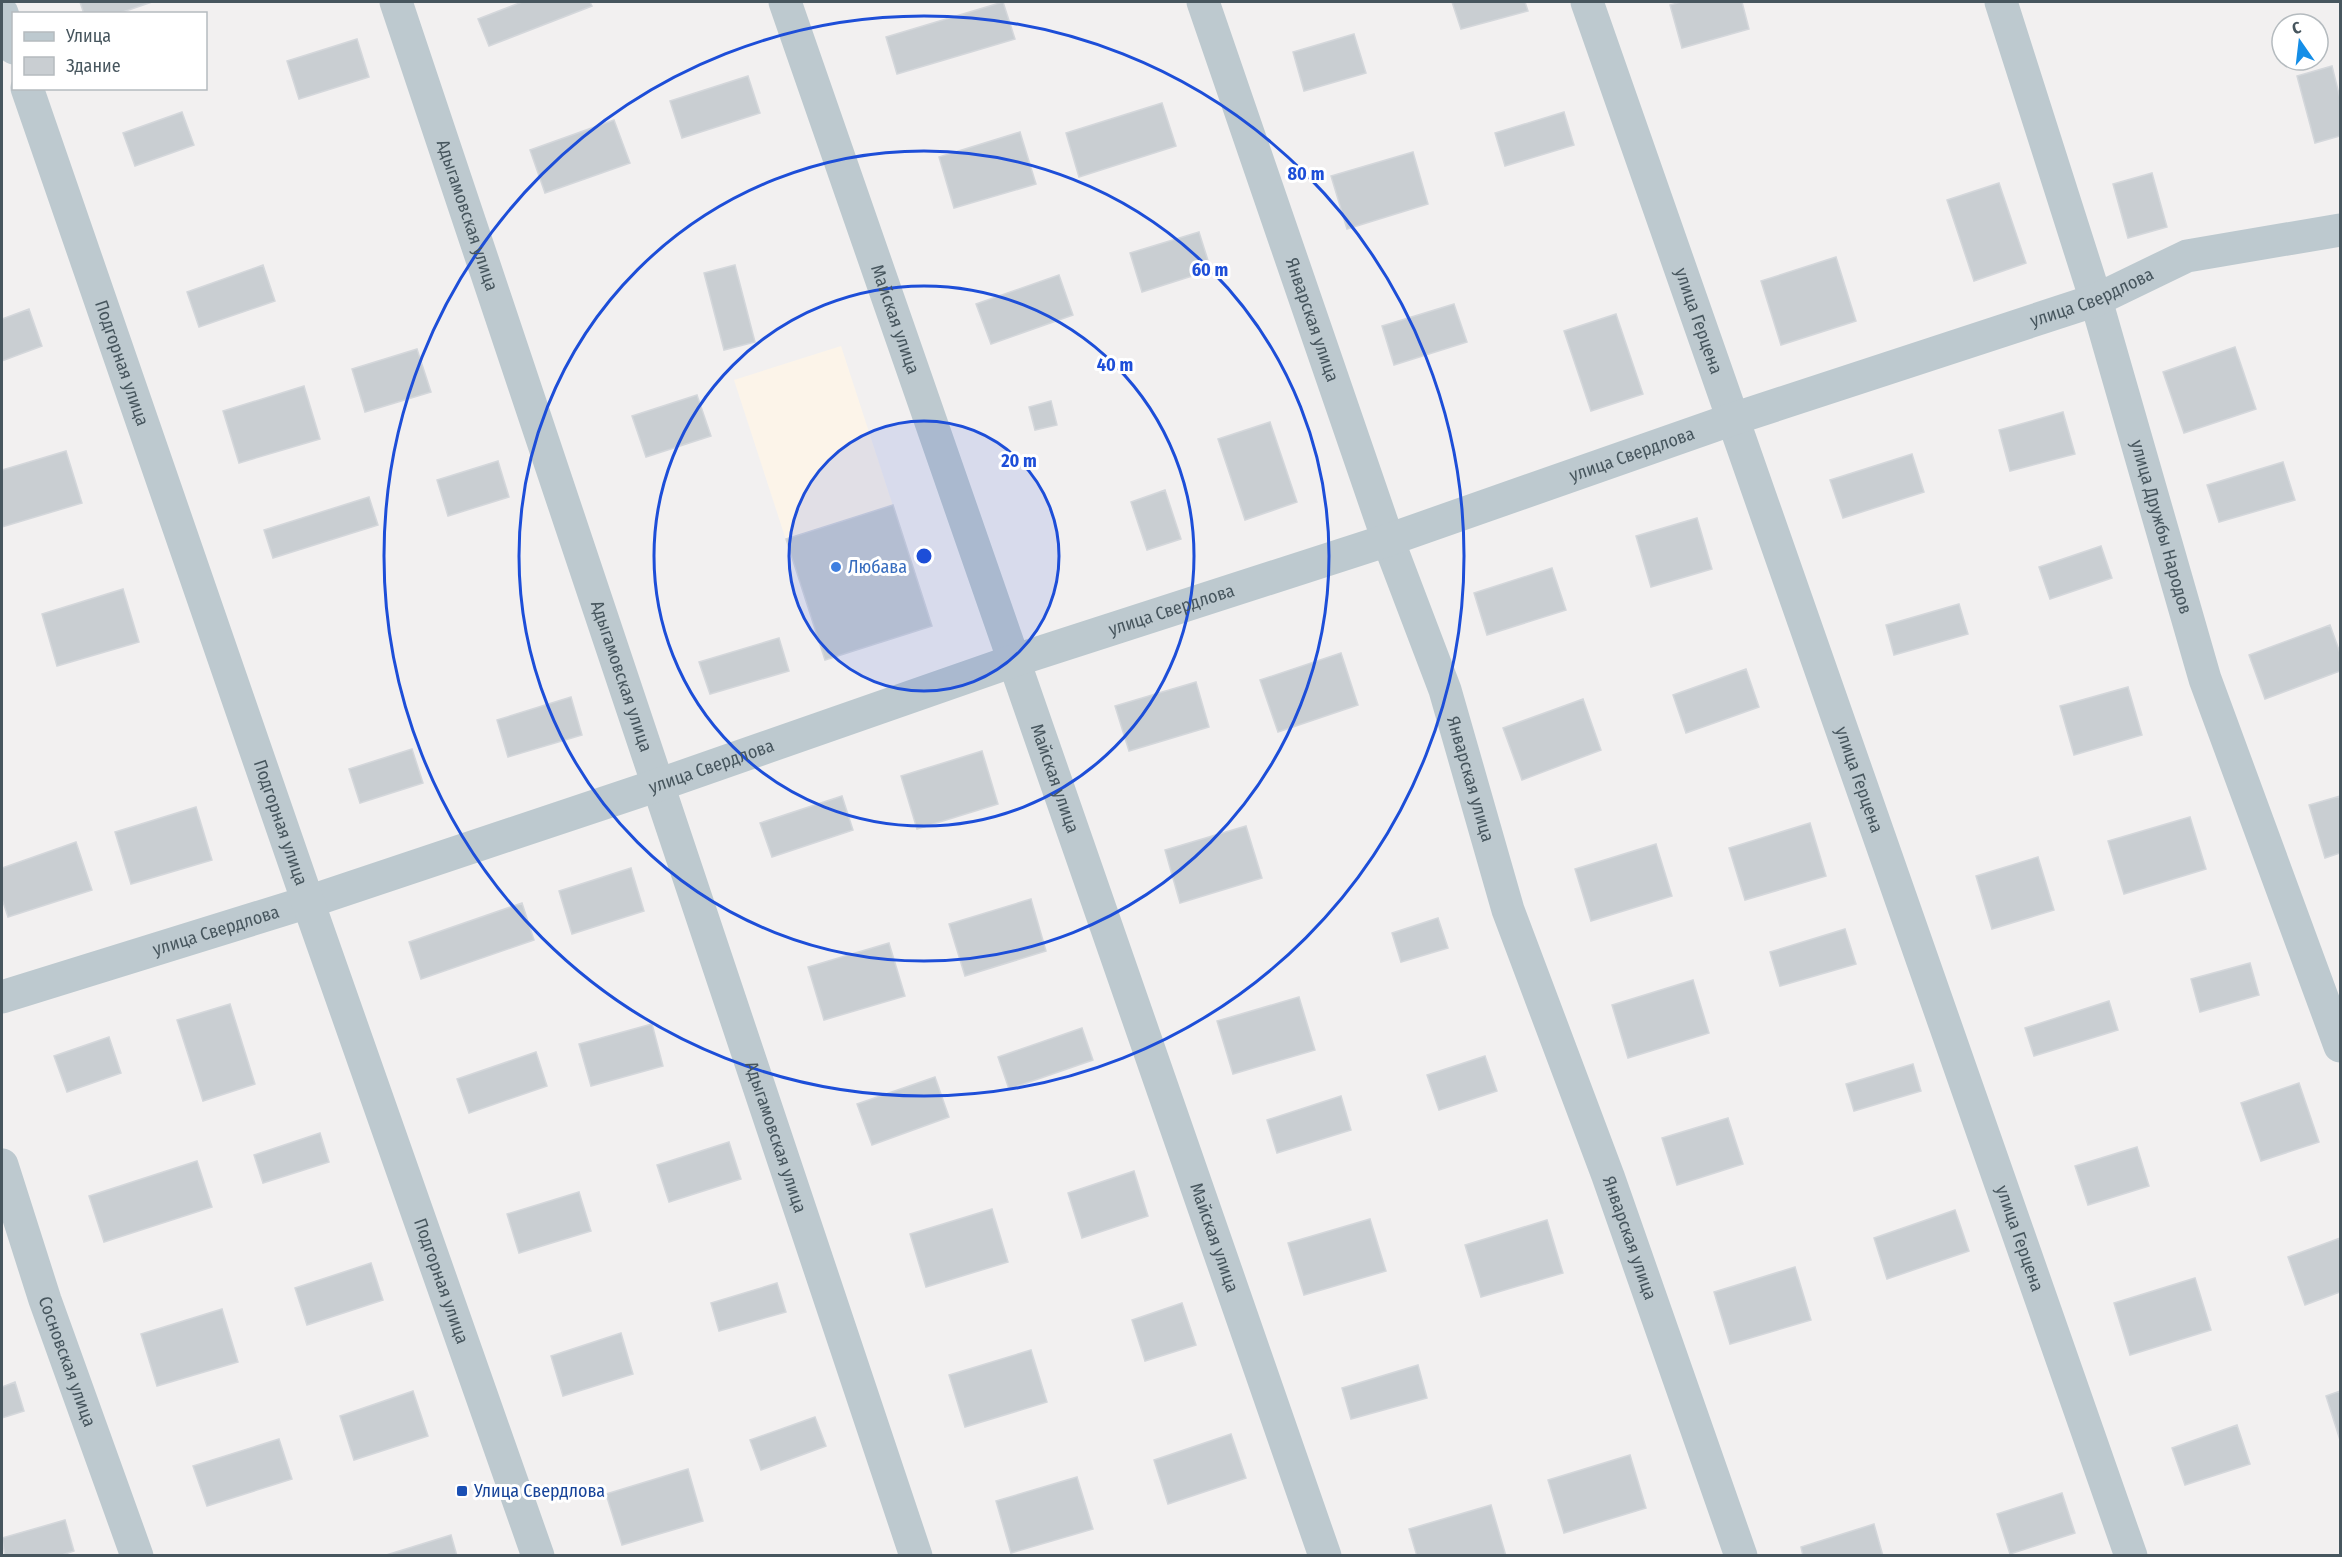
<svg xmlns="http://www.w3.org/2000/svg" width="2342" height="1557" font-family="'Fira Sans Condensed',sans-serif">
  <rect width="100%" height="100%" fill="#f2f0f0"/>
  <!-- commercial -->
  <path fill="#fcf4e9" d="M841,346L932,626L825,660L734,380Z"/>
  <!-- building -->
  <path fill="#c9ced2" stroke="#d4d7db" stroke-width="1.5" d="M80,2H152L117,14H84Z
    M522,2H590L592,6L489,46L478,19Z
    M1003,2L1015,39L897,74L886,37Z
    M1452,2H1525L1528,11L1461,29Z
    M1681,2H1742L1749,29L1682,48L1670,5Z
    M1354,34L1366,73L1304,91L1293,52Z
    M357,39L369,77L299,99L287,61Z
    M2332,66L2340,98V136L2315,143L2297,76Z
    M748,76L760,113L682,138L670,101Z
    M1162,103L1176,146L1079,177L1066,133Z
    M182,112L194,145L135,166L123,133Z
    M1564,112L1574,145L1505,166L1495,133Z
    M614,120L630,163L545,193L530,150Z
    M1020,132L1036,184L954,208L939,157Z
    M1413,152L1428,204L1347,229L1331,176Z
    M2152,173L2167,227L2128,238L2113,184Z
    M1999,183L2026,263L1974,281L1947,200Z
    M1199,232L1211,270L1142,292L1130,253Z
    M1836,257L1856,321L1781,345L1761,281Z
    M263,265L275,301L199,327L187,292Z
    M735,265L755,342L724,350L704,273Z
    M1059,275L1073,315L991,344L976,304Z
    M1454,304L1467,342L1394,365L1382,326Z
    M29,309L42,346L2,361V319Z
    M1616,314L1643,394L1591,411L1564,331Z
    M2235,347L2256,409L2184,433L2163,372Z
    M417,349L431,392L365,412L352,369Z
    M304,386L320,439L239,463L223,411Z
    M697,395L711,436L646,457L632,416Z
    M1051,401L1057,425L1035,430L1029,407Z
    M2063,412L2075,454L2010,471L1999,430Z
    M1270,422L1297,502L1245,520L1218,439Z
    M66,451L82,503L2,527V470Z
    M1912,454L1924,492L1843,518L1830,480Z
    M498,461L509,497L448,516L437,480Z
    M2283,462L2295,500L2219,522L2207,485Z
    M1165,490L1181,539L1147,550L1131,502Z
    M369,497L378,525L273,558L264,530Z
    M893,505L932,626L825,660L786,539Z
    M1697,518L1712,569L1651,587L1636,536Z
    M2101,546L2112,578L2050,599L2039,567Z
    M1552,568L1566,610L1487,635L1474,593Z
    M123,589L139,642L57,666L42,614Z
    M1959,604L1968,634L1894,655L1886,625Z
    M2330,625L2340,653V671L2265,699L2249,655Z
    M779,638L789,671L710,694L699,662Z
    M1341,653L1358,705L1278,732L1260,680Z
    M1746,669L1759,707L1686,733L1673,695Z
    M1196,682L1209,727L1129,751L1115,706Z
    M2128,687L2142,735L2074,755L2060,706Z
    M571,697L582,735L508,757L497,720Z
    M1583,699L1601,750L1522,780L1503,728Z
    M412,749L423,783L360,803L349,769Z
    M982,751L998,804L917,829L901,776Z
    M842,796L853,830L772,857L760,823Z
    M2340,796V853L2325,858L2309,805Z
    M196,807L212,860L131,884L115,832Z
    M2190,817L2206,869L2124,894L2108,841Z
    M1810,823L1826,876L1745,900L1729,848Z
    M1246,826L1262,878L1180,903L1165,850Z
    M76,842L92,890L8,917L2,899V868Z
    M1656,844L1672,896L1591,921L1575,869Z
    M2038,857L2054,910L1992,929L1976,876Z
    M631,868L644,911L572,934L559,891Z
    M1031,899L1046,951L965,976L949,924Z
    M522,903L534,940L421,979L409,942Z
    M1438,918L1448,948L1401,962L1392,933Z
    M1845,929L1856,964L1780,986L1770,952Z
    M889,943L905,996L824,1020L808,967Z
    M2250,963L2259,995L2200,1012L2191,979Z
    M1693,980L1709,1033L1628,1058L1612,1005Z
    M1299,997L1315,1050L1233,1074L1217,1021Z
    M2109,1001L2118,1030L2034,1056L2025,1028Z
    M230,1004L255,1084L203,1101L177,1020Z
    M652,1024L663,1066L591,1086L579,1044Z
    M1082,1028L1093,1060L1009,1089L998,1057Z
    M109,1037L121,1073L67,1092L54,1056Z
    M536,1052L547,1086L469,1113L457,1079Z
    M1485,1056L1497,1091L1439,1110L1427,1075Z
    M1913,1064L1921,1091L1854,1111L1846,1084Z
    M935,1077L949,1117L872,1145L857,1104Z
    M2299,1083L2319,1142L2261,1161L2241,1103Z
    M1341,1096L1351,1130L1277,1153L1267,1120Z
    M1728,1118L1743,1164L1677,1185L1662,1138Z
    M320,1133L329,1162L263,1183L254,1155Z
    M729,1142L741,1179L669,1202L657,1165Z
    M2137,1147L2149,1186L2088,1205L2075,1166Z
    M197,1161L212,1207L104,1242L89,1196Z
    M1134,1171L1148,1216L1082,1238L1068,1193Z
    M579,1192L591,1231L519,1253L507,1214Z
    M992,1209L1008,1262L926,1287L910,1234Z
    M1955,1210L1969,1251L1887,1279L1874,1238Z
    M1370,1219L1386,1271L1304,1295L1288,1243Z
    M1547,1220L1563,1273L1481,1297L1465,1245Z
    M2340,1238V1292L2305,1305L2288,1257Z
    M371,1263L383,1300L307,1325L295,1288Z
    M1795,1267L1811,1320L1730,1344L1714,1292Z
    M2195,1278L2211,1330L2130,1355L2114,1303Z
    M777,1283L786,1312L719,1331L711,1303Z
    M1182,1303L1196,1345L1145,1361L1132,1320Z
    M222,1309L238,1362L157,1386L141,1334Z
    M621,1333L633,1374L563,1396L551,1356Z
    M1031,1350L1047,1402L965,1427L949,1375Z
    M1418,1365L1427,1398L1351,1419L1342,1388Z
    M15,1382L24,1411L2,1418V1387Z
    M413,1391L428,1436L354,1460L340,1416Z
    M2340,1391V1440L2326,1396Z
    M815,1417L826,1446L761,1470L750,1440Z
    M2237,1425L2250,1464L2185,1485L2172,1448Z
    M1231,1434L1246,1478L1168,1504L1154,1460Z
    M279,1439L292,1479L207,1506L193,1466Z
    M1630,1455L1646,1508L1564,1533L1548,1480Z
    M688,1469L703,1521L622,1545L606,1494Z
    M1077,1477L1093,1529L1011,1553L996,1501Z
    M2062,1493L2075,1533L2010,1554L1997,1514Z
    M1491,1505L1506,1556H1417L1409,1529Z
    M65,1520L74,1551L59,1556H5L2,1538Z
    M1874,1524L1883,1556H1803L1801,1547Z
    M451,1535L457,1556H383Z"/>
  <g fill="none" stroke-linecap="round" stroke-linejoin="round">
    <!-- minor -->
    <g stroke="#bdc9cf" stroke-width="33">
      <path id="s1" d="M396,2L916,1556"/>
      <path id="s2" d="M785,2L1325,1556"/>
      <path id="s3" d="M1203,2L1388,540L1445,690L1508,910L1608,1176L1741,1556"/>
      <path id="s4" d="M1587,2L2131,1556"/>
      <path id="s5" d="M2001,2L2096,300L2205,679L2340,1046"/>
      <path id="s6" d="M2,997L308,902L658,785L1016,660L1388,540L1733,419L2096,300L2187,256L2340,230"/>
      <path id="s7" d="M2,1165L45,1300L137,1556"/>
    </g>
    <!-- tertiary -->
    <g stroke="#bdc9cf" stroke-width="33">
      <path d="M2,13L14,48"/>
      <path id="s8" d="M27,88L308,902L538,1556"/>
    </g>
  </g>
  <!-- distance rings -->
  <circle cx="924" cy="556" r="135" fill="#1d4ed8" fill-opacity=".12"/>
  <g fill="none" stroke="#1d4ed8" stroke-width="3">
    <circle cx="924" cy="556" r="135"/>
    <circle cx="924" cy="556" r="270"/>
    <circle cx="924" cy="556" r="405"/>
    <circle cx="924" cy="556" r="540"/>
  </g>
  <!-- markers -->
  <circle fill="#3f7fe0" stroke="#fff" stroke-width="2" cx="836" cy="567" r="6"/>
  <rect fill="#1a4fb4" stroke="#fff" stroke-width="2" x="456" y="1485" width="12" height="12" rx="3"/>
  <g text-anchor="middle" stroke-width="6" stroke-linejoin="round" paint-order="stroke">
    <!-- street labels -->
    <g font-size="18" fill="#47565e" stroke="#fff">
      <text dy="6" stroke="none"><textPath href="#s1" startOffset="225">Адыгамовская улица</textPath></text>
      <text dy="6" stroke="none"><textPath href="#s6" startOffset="2204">улица Свердлова</textPath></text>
      <text dy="6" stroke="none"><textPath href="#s2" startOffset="336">Майская улица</textPath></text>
      <text dy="6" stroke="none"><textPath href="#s3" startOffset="336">Январская улица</textPath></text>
      <text dy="6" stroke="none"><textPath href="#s4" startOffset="338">улица Герцена</textPath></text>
      <text dy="6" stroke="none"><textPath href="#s8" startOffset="291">Подгорная улица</textPath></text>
      <text dy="6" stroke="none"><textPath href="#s6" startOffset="1718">улица Свердлова</textPath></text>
      <text dy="6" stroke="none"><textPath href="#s5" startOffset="549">улица Дружбы Народов</textPath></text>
      <text dy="6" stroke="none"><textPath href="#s6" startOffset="1232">улица Свердлова</textPath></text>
      <text dy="6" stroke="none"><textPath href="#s1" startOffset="711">Адыгамовская улица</textPath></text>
      <text dy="6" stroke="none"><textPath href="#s6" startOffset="746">улица Свердлова</textPath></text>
      <text dy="6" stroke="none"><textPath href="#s2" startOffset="822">Майская улица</textPath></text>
      <text dy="6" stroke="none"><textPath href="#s3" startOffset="822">Январская улица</textPath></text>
      <text dy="6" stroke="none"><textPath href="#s4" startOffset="824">улица Герцена</textPath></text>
      <text dy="6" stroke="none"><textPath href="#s8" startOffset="777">Подгорная улица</textPath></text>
      <text dy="6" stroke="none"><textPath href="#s6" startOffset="224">улица Свердлова</textPath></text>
      <text dy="6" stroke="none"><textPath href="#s1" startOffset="1197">Адыгамовская улица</textPath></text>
      <text dy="6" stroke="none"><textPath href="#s2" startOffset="1308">Майская улица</textPath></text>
      <text dy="6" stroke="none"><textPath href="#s4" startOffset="1310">улица Герцена</textPath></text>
      <text dy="6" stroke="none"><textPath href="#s3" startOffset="1308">Январская улица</textPath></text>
      <text dy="6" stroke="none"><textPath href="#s8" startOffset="1263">Подгорная улица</textPath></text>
      <text dy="6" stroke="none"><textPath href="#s7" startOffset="207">Сосновская улица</textPath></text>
    </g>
    <!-- shop labels -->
    <g font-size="18" fill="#366cbe" stroke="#fff" text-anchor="start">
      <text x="848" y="573">Любава</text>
    </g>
    <!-- transit labels -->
    <g font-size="18" fill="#164399" stroke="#fff" text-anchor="start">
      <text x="474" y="1497">Улица Свердлова</text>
    </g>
  </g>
  <circle cx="924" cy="556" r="9" fill="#1d4ed8" stroke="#fff" stroke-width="3"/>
  <g font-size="18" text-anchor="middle" font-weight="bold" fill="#1d4ed8" stroke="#fff" stroke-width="6" stroke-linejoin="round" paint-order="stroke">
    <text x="1306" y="180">80 m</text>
    <text x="1210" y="276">60 m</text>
    <text x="1115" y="371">40 m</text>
    <text x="1019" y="467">20 m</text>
  </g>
  <!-- border -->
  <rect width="2342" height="1557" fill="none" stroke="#47565e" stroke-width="6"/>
  <!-- legend -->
  <rect x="12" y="12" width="195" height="78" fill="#ffffff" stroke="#b5bbbf" stroke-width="1.5"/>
  <rect x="24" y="32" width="30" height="9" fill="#bdc9cf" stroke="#b5bbbf" stroke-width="1.5"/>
  <text x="66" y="42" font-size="18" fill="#47565e">Улица</text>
  <rect x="24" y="57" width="30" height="18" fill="#c9ced2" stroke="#b5bbbf" stroke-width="1.5"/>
  <text x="66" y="72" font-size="18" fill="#47565e">Здание</text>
  <!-- north arrow -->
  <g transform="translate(2300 42) rotate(346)"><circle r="28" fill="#ffffff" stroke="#b5bbbf" stroke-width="1.5"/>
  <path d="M0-4.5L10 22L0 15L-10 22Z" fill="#158ee7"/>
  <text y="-9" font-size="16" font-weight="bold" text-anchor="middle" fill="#47565e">С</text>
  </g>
</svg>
